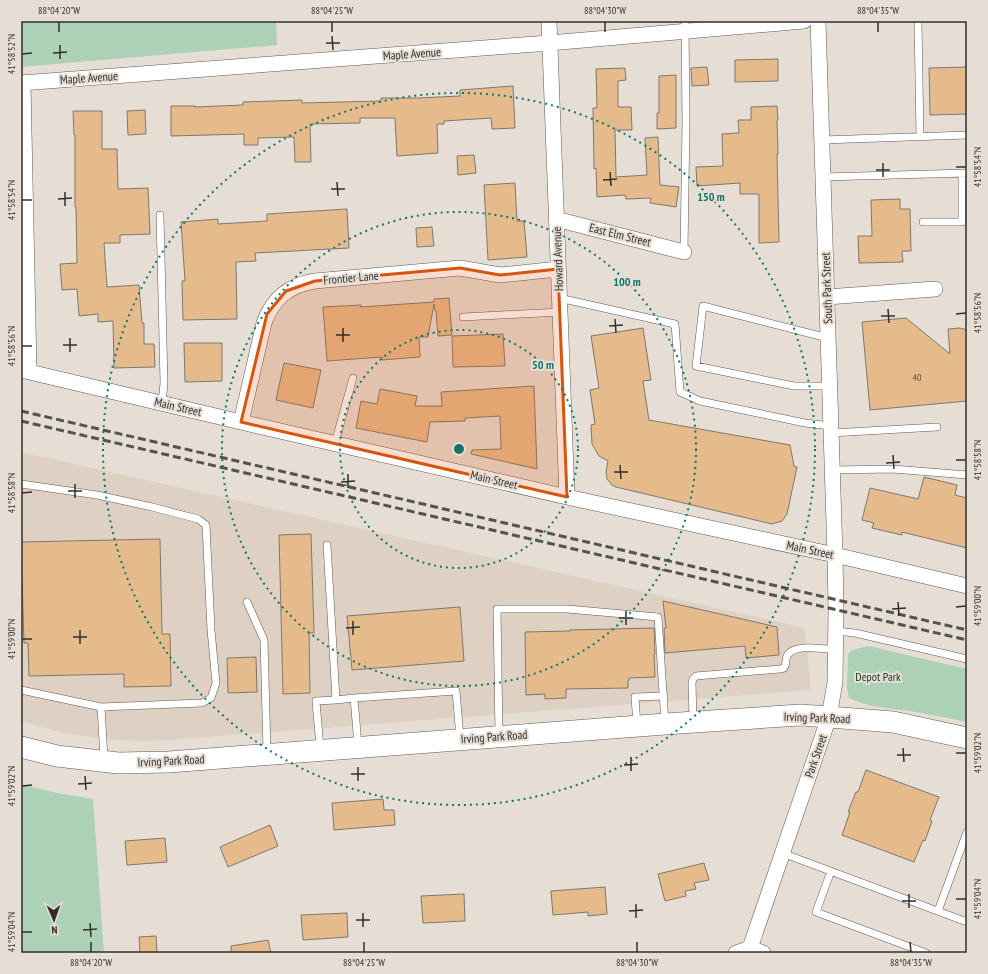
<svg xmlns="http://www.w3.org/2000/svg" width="988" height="974" font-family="'PT Sans Narrow',sans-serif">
  <rect width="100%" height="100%" fill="#e6ded5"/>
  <!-- built -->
  <path fill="#ded1c3" d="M21,452L805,628L811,690L170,740L144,741L117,740L90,737L64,733L34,725L21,721Z"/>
  <!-- green -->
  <path fill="#add1b7" d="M21,21H276L277,45L21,67Z
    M868,646L967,669V722C948,718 929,714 909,711C889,708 867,707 849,698L847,688L848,654L852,650Z
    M21,784L57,793L93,799L104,953H21Z"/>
  <!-- building -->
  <path fill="#e6bb8b" stroke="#7e776f" d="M778,59V81L735,82V60Z
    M707,67L709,85L692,86L691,68Z
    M967,67V114L930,115L929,68Z
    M625,68L626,80L618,81V107H631L632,130H615L616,177L647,175L645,138L658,137L660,185L679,187L676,207L650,203L651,198L626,199L625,195L597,197L596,168L594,169L593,108H597L596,69Z
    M676,75V128L657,129V113H659V76Z
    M513,86L515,128L492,129L491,118L444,121V124H437L438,153L397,156L395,118H360V123L310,124L311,162H295L294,137L258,138V145H244V134L171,136V106H195V107L243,105V102L276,101L302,100V103L381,101V98H418L460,96V90Z
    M777,106L778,120L777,121L778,154H777L779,242L759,243V194H740V183L697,186L696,167L723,166L722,134L739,133L738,120H751V107Z
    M145,110L146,134L128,135L127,111Z
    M73,111H102V149H117L118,189L148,188L150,234L120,235V243H104L107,287L139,285L142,323H144V344H154L155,367L114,368L113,321L98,322V314L79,316L77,289L62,290L60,264L77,263L76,207H75V135H74Z
    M474,155L476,173L458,175L457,156Z
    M515,183L517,221H524L527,257L488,260L484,185Z
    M900,199V209H910L911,251H902L903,262L859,263L858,236H872L871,200Z
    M347,209L349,248L255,253L256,261L236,262L237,319L183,320L182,281H185L181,222L218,219V224L267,221V214Z
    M432,227L434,246L417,247L416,228Z
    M449,298L452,335L438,336L436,311H435L434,304L428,337H419L420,357L382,360V357L327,361L323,307L361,305V307L434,302V299Z
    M906,318L950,354L948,329L960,328L967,330V401L870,410L862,322Z
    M643,328L651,380L643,381L649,420L790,445L794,466L797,467L787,514L782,521L772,524L616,487L612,485L607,479L606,472L608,461L599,456L592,444L591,425L595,424L590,390L599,388L591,336Z
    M503,334L505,366L453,367L452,336Z
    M184,343H222V381L185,382Z
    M284,363L321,370L313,408L276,400Z
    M534,386L537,469L471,454L472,450L501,449L500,416L465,418V421L430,422L427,442L356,428L361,401L377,404L380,389L417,396L415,406H442L441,392Z
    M924,477L957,485L955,495L967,498V548L902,532V535L872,528L874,523L862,520L870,488L918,499Z
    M311,534L314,633H309L310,693L283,694L279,535Z
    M160,539L162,634H170L171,686L124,687V674L29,676L28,643H24L21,542Z
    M663,601L777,627L779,655L746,658L745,646L665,653L664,628H666Z
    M460,607L464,661L352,670L347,616Z
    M654,628L655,654H654L655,677L629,678V680H628V688L566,689V698L545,699V694L526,695L525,632L570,631V630Z
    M256,657L257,692L228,693L227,658Z
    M866,770L939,797L930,820L932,821L925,841L923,840L914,862L842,835L850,812H848L856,792H858Z
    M383,799L384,810H394L395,825L334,830L332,803Z
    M270,825L278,846L228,867L220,847Z
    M165,838L167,862L127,865L125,841Z
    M704,863L709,880L694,883L696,889L685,891L686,896L665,901L658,874Z
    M605,887L607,914L588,916V912L553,915L551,891Z
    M464,894L465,921L423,923L421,896Z
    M347,913L348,937L303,940L301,915Z
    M156,936L157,953H140L139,937Z
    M268,940L271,953H231V946Z"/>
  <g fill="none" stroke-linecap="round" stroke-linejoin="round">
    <!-- lane casing -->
    <g stroke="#5f5851" stroke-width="8">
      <path id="lane" d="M918,21L920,137
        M822,140L967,135
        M823,177L967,173
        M160,215L164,383L162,403
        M923,222H962V173
        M684,252L686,123L685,21
        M559,298L675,324L680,392L700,401L805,423L831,426
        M463,317L560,312
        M828,338L703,306L696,366L794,386H830
        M831,433L937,427
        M335,443L353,378
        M833,470L893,469L967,475
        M21,484L97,495L152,507L198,519L206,525L211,630L216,683L211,698L202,703L101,707
        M247,602L264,640L267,752
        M836,631L855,633L967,659
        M21,690L101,707L104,759
        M354,698L456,691L460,738
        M336,700L354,698L358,745
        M693,720L692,683L693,679L696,676L780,669L784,668C787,664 785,660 787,656C793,643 824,649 836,650
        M637,725L635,697L664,696
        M499,735L497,609H567L658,617L665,723
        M320,748L316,701L336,700L327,545
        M782,853L967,922
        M831,871L816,912L926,953
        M938,911L967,832"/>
    </g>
    <!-- street casing -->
    <g stroke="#5f5851" stroke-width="16">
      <path id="street" d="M549,21L567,497
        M21,83L549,43L804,21
        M23,83L29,371
        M556,219L684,252
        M827,297L935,289
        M21,370L241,422L567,497L835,555L967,586
        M241,422L264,323C273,298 289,285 315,281L460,268L500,275L558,269
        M750,948L763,953
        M736,953L750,948
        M749,953L750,948L829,717L835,682L836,610L835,555L818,21"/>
    </g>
    <!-- secondary casing -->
    <g stroke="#5f5851" stroke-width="22">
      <path id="secondary" d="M21,747L57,756L118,763L169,762L665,724L800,715L829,717L893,722L967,738"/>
    </g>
    <!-- lane -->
    <use href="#lane" stroke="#fff" stroke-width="7"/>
    <!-- street -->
    <use href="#street" stroke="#fff" stroke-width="15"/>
    <!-- secondary -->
    <use href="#secondary" stroke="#fff" stroke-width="21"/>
    <!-- rail -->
    <path stroke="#56524d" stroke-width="3" stroke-dasharray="8 4" stroke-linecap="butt" d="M21,411L967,630
      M21,421L967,640"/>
  </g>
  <!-- marked area -->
  <path fill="#d6550f" fill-opacity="0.2" stroke="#d6550f" stroke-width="3" stroke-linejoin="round" d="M460,268L500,275L558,269L567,497L241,422L267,314L286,291L315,281Z"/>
  <!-- ticks -->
  <path fill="none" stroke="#322f2b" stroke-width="1.5" d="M59,22V32M332,22V32M605,22V32M878,22V32M332,36L333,50M326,43H340M60,45V59M53,53L67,52M22,54L32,53M883,163V177M956,167H966M876,170H890M610,172L611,186M603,180L617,179M337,182L338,196M331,189H345M65,192V206M58,199L72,198M22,200H32M888,309L889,323M956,314L966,313M881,316H895M615,319L616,333M609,326L623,325M343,328V342M336,335H350M70,338V352M63,345H77M22,346H32M893,455L894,469M956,460H966M886,463L900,462M620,465L621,479M614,472H628M348,474V488M341,482L355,481M75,484V498M68,491H82M22,493L32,492M898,602L899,616M956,607L966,606M892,609L906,608M626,611V625M619,618H633M353,621V635M346,628L360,627M80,630V644M73,637H87M22,639H32M903,748L904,762M956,753H966M897,755H911M631,757V771M624,765L638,764M358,767V781M351,774H365M85,776L86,790M78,784L92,783M22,786L32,785M909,894V908M956,899H966M902,901H916M636,904V918M629,911L643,910M363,913V927M356,920H370M90,923L91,937M83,930L97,929M22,932H32M91,942V952M364,942V952M637,942V952M910,942L911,952"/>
  <!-- distance rings -->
  <g fill="none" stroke="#0f766e" stroke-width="2" stroke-dasharray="2 4">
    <circle cx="459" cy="449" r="119"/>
    <circle cx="459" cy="449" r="237"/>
    <circle cx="459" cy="449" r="356"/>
  </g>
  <g text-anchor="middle" stroke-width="4" stroke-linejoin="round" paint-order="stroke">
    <!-- number labels -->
    <g font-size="10" fill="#5f5243">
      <text x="917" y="381">40</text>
    </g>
    <!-- street labels -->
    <g font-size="12" fill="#322f2b" stroke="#e6ded5">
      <text transform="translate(412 54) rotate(-4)" y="4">Maple Avenue</text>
      <text transform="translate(89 78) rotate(-4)" y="4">Maple Avenue</text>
      <text transform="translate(620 235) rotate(14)" y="4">East Elm Street</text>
      <text transform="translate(558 259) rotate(-92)" y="4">Howard Avenue</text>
      <text transform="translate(351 278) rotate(-5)" y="4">Frontier Lane</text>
      <text transform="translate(827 288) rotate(-92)" y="4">South Park Street</text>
      <text transform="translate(178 407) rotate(13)" y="4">Main Street</text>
      <text transform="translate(494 480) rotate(13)" y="4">Main Street</text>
      <text transform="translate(810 550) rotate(12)" y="4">Main Street</text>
      <text transform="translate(817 718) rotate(2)" y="4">Irving Park Road</text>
      <text transform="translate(494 737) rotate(-4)" y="4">Irving Park Road</text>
      <text transform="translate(816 756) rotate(-71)" y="4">Park Street</text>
      <text transform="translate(171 761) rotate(-3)" y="4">Irving Park Road</text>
    </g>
    <!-- park labels -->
    <g font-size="12" fill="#103b22" stroke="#e6ded5">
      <text x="878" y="681">Depot Park</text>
    </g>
  </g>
  <circle cx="459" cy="449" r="6" fill="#0f766e" stroke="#e6ded5" stroke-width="2"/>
  <g font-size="12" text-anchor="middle" font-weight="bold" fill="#0f766e" stroke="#e6ded5" stroke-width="4" stroke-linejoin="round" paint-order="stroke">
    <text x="711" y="201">150 m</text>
    <text x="627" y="286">100 m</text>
    <text x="543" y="369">50 m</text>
  </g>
  <!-- border -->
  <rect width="988" height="974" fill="none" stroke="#e6ded5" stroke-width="44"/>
  <!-- north arrow -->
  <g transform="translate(54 920) rotate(178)" stroke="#e6ded5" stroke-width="3" paint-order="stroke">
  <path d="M0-3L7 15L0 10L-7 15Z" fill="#322f2b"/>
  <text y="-6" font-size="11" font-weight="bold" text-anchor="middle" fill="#322f2b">N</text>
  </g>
  <rect x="22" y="22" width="944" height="930" fill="none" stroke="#322f2b" stroke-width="1.5"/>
  <g font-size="10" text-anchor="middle" fill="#322f2b">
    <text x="59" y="14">88°04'20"W</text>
    <text x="332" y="14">88°04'25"W</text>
    <text x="605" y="14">88°04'30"W</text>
    <text x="878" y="14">88°04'35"W</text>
    <text transform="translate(11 54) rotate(-90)" y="4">41°58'52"N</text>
    <text transform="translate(977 167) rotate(-90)" y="4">41°58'54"N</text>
    <text transform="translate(11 200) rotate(-90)" y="4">41°58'54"N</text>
    <text transform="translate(977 313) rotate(-90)" y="4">41°58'56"N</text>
    <text transform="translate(11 346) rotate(-90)" y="4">41°58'56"N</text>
    <text transform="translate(977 460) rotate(-90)" y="4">41°58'58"N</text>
    <text transform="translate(11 493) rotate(-90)" y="4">41°58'58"N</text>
    <text transform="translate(977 606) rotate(-90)" y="4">41°59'00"N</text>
    <text transform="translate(11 639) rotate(-90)" y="4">41°59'00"N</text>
    <text transform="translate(977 753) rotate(-90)" y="4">41°59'02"N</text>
    <text transform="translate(11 786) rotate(-90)" y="4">41°59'02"N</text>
    <text transform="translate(977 899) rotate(-90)" y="4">41°59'04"N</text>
    <text transform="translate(11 932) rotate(-90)" y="4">41°59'04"N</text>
    <text x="91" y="966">88°04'20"W</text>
    <text x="364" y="966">88°04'25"W</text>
    <text x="637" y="966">88°04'30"W</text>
    <text x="911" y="966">88°04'35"W</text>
  </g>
</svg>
